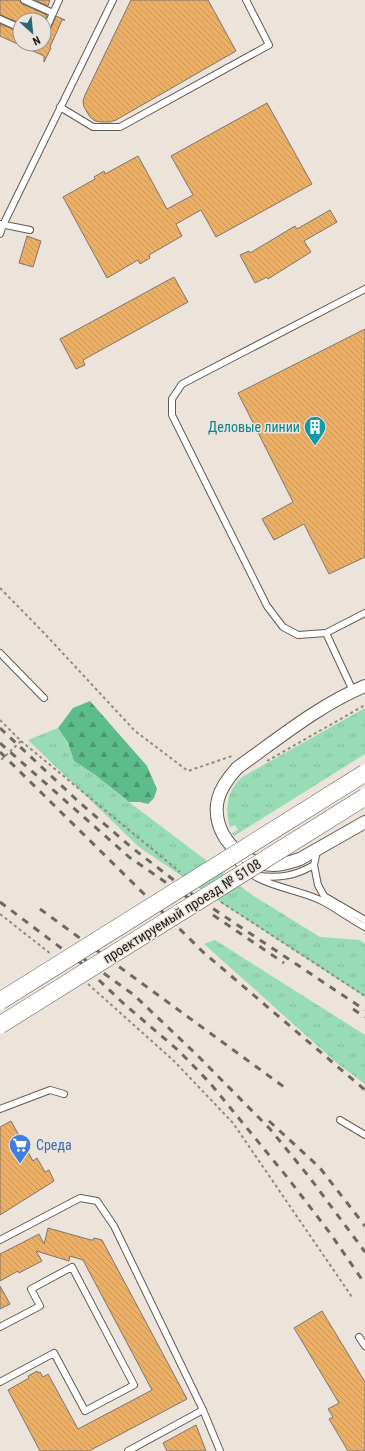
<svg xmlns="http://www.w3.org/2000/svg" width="365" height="1451" font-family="'Roboto Condensed',sans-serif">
  <defs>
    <pattern id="grass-tufts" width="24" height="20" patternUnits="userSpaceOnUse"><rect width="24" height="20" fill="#97dcb4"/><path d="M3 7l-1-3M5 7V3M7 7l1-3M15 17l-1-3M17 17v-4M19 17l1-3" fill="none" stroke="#82bc9a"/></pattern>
    <pattern id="forest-firs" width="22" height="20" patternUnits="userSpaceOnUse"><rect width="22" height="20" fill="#5cbc8a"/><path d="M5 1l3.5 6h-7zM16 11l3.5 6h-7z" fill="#4b9870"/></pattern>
    <pattern id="building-back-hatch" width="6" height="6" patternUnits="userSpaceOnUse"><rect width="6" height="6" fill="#edaf63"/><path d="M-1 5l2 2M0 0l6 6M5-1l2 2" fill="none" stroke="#cb9655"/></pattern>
  </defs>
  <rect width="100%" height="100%" fill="#ece3da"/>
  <!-- grass -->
  <path fill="url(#grass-tufts)" d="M365,708V754L234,836L232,833L238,830L235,825L230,827C224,809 228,789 242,777Z
    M58,728L68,744L74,761L94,774L121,796L252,895L320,937L360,940L365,944V997L217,900L139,847L28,740Z
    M215,940L365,1035V1084L338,1064L204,944Z"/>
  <!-- forest -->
  <path fill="url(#forest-firs)" d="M90,701L147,766L157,789L154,798L148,804L140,802H129L94,774L74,761L68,743L58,728L73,708Z"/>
  <!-- building -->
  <path fill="url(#building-back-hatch)" stroke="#7d766e" d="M0,0H20L22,4L47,15L44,22V20H20V23L0,15Z
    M35,0H50L48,6Z
    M131,0H208L236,51L116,120L110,122H101L95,121L90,117L84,107L83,101L85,95Z
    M56,16L65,20H62L50,47L51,48L44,62V56L0,36V24L20,32V44H44V37L48,35Z
    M267,103L312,184L216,237L201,210L176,224L182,236L149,255L150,258L140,264L138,260L107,278L63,197L95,179L94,177L104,171L105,174L138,156L167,209L193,195L171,156Z
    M330,210L337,222L304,241L311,252L268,279L267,277L255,283L240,255L249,251L250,253L295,226L297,229Z
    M27,236L41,241L33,267L19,263Z
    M174,277L188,302L83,360L85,365L76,369L60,339Z
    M365,329V557L329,574L304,524L274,540L262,519L293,502L238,393Z
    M11,1121L33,1161L37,1158L45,1172L49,1170L54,1181L0,1215V1127Z
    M48,1228L91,1240H93L94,1238L102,1240L187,1399L89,1451H40L8,1390L29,1378L28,1376L37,1371L38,1373L40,1372L43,1377L48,1374L78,1429L152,1390L83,1260L70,1256L69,1261L36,1251L42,1261L19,1273L18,1271L0,1281V1254L39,1234L44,1244Z
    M0,1286L10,1304L0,1309Z
    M322,1311L365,1382V1451H348L329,1419L333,1417L328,1409L339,1403L294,1328Z
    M196,1425L206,1451H167L163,1443Z"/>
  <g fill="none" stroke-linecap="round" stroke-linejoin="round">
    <!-- lane casing -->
    <g stroke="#625b53" stroke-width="8">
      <path id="lane" d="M24,0L53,13
        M0,19L20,28
        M44,33L59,0
        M60,107L93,127H120L269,45L246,0
        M0,224L30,230
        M0,234L3,225L113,0
        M365,289L182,384L172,399V415L267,606L283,627L298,635L326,633L365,613
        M326,633L353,691
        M0,653L44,698
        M317,851L314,865L318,885L324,896L365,920
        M234,857C252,886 292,887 320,900C336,908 350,919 365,927
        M259,876C281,878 295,876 314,865
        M0,1109L50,1090L64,1094
        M340,1120L365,1135
        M0,1240L80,1198L97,1201L114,1226L203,1410L220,1451
        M0,1327L40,1306L31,1289L72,1267L134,1385L85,1411L54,1353L0,1382
        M359,1337L365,1346
        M128,1451L203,1410"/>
    </g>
    <!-- street casing -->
    <g stroke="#625b53" stroke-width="14">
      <path id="street" d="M365,686C319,705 278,739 237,768C229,777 221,787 218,799C210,832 240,865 273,865C282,865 291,862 300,859L365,822"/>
    </g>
    <!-- path -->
    <path stroke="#908a84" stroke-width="2" stroke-dasharray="3 3" stroke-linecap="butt" d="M0,588L44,633L135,731L188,771L232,756
      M0,720L21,741L0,761
      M21,741L180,872
      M267,761L365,705
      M221,902L365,996
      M0,914L51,954
      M88,984L174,1061L233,1123L352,1297"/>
    <!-- lane -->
    <use href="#lane" stroke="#fff" stroke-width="6"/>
    <!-- street -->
    <use href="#street" stroke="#fff" stroke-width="12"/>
    <!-- rail -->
    <path stroke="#6d6863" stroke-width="3" stroke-dasharray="7 7" stroke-linecap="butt" d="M0,728L79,802L131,847L197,898L365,1010
      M0,743L129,857L190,899
      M0,752L203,952L365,1090
      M0,902L81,963L123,1003L179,1051L210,1083L287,1177L330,1233L365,1284
      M40,909L284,1087
      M213,915L284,963
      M81,957L134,995L198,1056L270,1129L310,1178L365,1252
      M353,1009L365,1017
      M269,1121L320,1168L365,1226"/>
    <!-- secondary-bridge casing -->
    <g stroke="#625b53" stroke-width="18" stroke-linecap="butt">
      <path id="secondary-bridge" d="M0,1001L365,773
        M0,1025L365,797"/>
    </g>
    <!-- secondary-bridge -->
    <use href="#secondary-bridge" stroke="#fff" stroke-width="17"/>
  </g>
  <!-- icons -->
  <defs>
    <g id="building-pin" transform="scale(1.15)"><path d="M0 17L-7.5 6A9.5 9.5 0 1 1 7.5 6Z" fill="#0f9aa8" stroke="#ece3da"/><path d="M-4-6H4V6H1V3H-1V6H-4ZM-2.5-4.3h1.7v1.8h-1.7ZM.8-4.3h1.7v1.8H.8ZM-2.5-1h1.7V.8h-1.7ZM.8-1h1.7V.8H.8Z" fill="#fff"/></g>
    <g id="supermarket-pin" transform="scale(1.15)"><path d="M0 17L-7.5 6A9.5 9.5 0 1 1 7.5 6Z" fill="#3f7fe0" stroke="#ece3da"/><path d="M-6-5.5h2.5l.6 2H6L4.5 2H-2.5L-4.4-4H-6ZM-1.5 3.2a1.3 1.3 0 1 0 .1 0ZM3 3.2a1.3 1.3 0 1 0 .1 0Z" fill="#fff"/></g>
  </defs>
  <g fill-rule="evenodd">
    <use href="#building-pin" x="315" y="427"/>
    <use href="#supermarket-pin" x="20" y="1145"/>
  </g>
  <g text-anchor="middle" stroke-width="3" stroke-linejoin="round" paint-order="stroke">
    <!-- culture labels -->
    <g font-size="14" fill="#0d838f" stroke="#ece3da" text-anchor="end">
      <text x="300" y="432">Деловые линии</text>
    </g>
    <!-- street labels -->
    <g font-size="14" fill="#1c1916" stroke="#ece3da">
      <text transform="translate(182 911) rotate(-32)" y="5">проектируемый проезд № 5108</text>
    </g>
    <!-- shop labels -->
    <g font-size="14" fill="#366cbe" stroke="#ece3da" text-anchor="start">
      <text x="36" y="1150">Среда</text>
    </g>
  </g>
  <!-- north arrow -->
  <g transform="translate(32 32) rotate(153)"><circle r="19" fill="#ece3da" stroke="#99928c"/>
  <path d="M0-3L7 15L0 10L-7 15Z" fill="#256479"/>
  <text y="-6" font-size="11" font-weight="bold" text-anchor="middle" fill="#1c1916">N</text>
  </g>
</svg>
